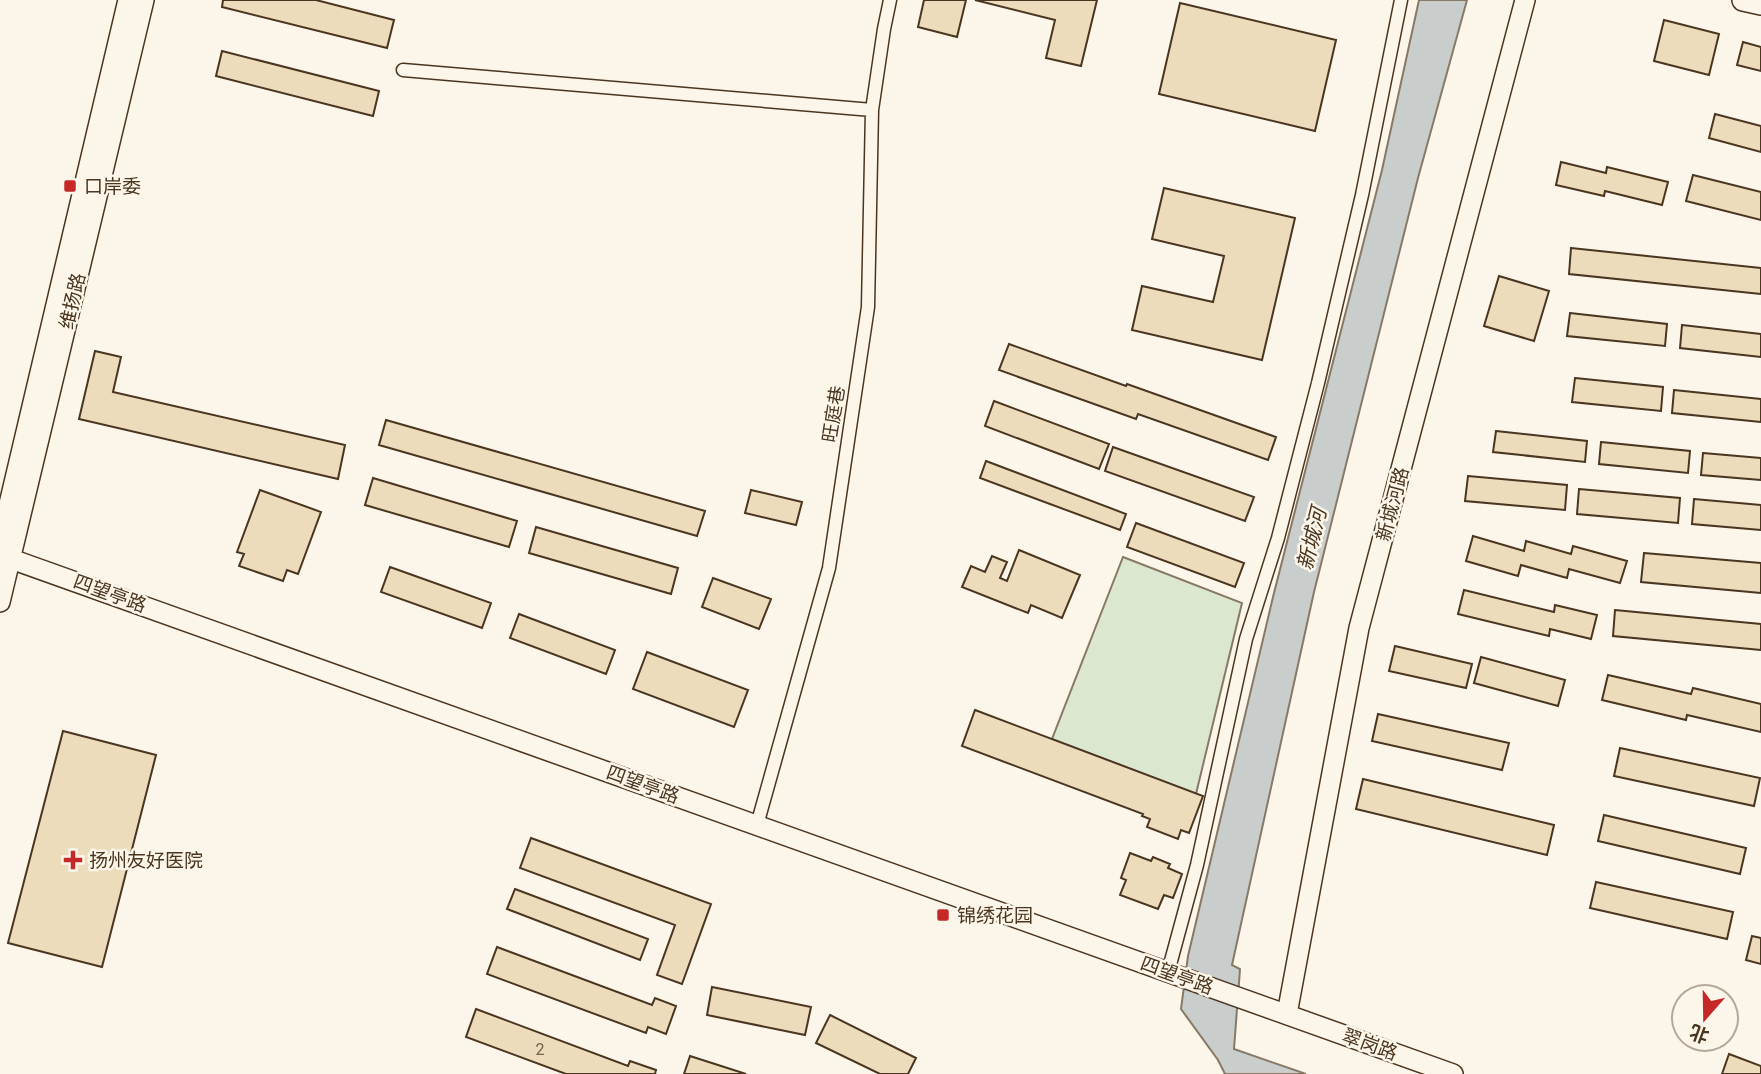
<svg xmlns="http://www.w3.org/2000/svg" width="1761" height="1074" font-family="Roboto,'Noto Sans SC',sans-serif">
  <rect width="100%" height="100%" fill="#fbf6e9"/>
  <!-- green -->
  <path fill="#dce7d0" stroke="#887966" stroke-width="2" d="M1123,557L1242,603L1196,794L1052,739Z"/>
  <!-- water -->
  <path fill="#c9cecd" stroke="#887966" stroke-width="2" d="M1419,0H1467L1418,178L1314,592L1232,965L1240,969L1234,1049L1306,1074H1225L1218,1060L1181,1009L1188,956L1273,597L1382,170Z"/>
  <!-- building -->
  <path fill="#ecdcbc" stroke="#4a3520" stroke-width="2" d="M223,0H316L394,20L387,48L222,7Z
    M924,0H966L957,37L918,27Z
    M975,0H1097L1081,66L1046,58L1055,20Z
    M1180,3L1336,40L1315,131L1159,94Z
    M1664,20L1719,34L1709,75L1654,61Z
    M1743,42L1761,47V71L1737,65Z
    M222,51L379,91L373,116L216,76Z
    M1715,114L1761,126V152L1709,138Z
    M1561,162L1606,173L1607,167L1668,182L1662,205L1605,191L1604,196L1556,185Z
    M1693,175L1761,192V220L1686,201Z
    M1164,188L1295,218L1262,360L1132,330L1142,286L1213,302L1224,256L1152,239Z
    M1571,248L1761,268V294L1569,274Z
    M1499,276L1549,291L1534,341L1484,326Z
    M1570,313L1667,324L1665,346L1567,336Z
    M1682,325L1761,334V357L1680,348Z
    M1009,344L1126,386L1127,384L1276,437L1268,460L1138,414L1136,419L999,370Z
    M95,351L121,357L113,392L345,445L338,479L79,419Z
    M1575,378L1663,387L1661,411L1572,402Z
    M1674,390L1761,399V422L1672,413Z
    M994,401L1109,444L1099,469L985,426Z
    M386,420L705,511L697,536L379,445Z
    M1496,431L1587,441L1585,462L1493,452Z
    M1601,442L1690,451L1688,473L1599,464Z
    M1113,447L1254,497L1245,521L1105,471Z
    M1703,453L1761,458V480L1701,475Z
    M986,461L1126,514L1120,530L980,478Z
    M1468,476L1567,485L1565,510L1465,501Z
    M373,478L517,521L509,547L365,505Z
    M1579,489L1680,498L1678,523L1577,514Z
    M260,490L321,512L298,574L287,570L283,581L239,566L244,554L237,552Z
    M751,490L802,502L796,525L745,513Z
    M1694,499L1761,505V530L1692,524Z
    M1136,523L1244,563L1235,587L1127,547Z
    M536,527L678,568L671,594L529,553Z
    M1473,536L1524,551L1526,541L1571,554L1573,546L1627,561L1620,583L1569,569L1567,578L1521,565L1518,576L1466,561Z
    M1019,550L1080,575L1062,618L1031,605L1028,613L962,587L971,566L985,572L992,556L1007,562L1000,578L1007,581Z
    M1644,553L1761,563V593L1641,582Z
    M390,567L491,603L482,628L381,592Z
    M713,578L771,599L759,629L702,607Z
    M1464,590L1554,612L1555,605L1597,615L1591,639L1550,629L1549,636L1458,614Z
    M1615,610L1761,624V650L1613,636Z
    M519,614L615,650L606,674L510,638Z
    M1395,646L1472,664L1466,688L1389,671Z
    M647,652L748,690L734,727L633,689Z
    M1481,657L1565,680L1558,706L1474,683Z
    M1608,675L1691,694L1693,688L1761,704V732L1687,715L1686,720L1602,700Z
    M975,710L1203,796L1189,833L1181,830L1178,839L1147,827L1150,819L1142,816L1143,814L962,746Z
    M1378,714L1509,743L1502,770L1372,741Z
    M63,731L156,755L102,967L8,943Z
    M1620,748L1760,778L1754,806L1614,776Z
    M1363,779L1554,825L1547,855L1356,809Z
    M1604,815L1746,848L1740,874L1598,841Z
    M531,838L711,904L682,984L657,975L675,925L520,868Z
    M1130,853L1151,861L1153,857L1170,864L1168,868L1182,874L1173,898L1164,895L1158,909L1120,895L1126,880L1121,878Z
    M1596,882L1733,912L1727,939L1590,908Z
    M515,889L648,939L640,960L507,909Z
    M1752,936L1761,938V964L1746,960Z
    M497,947L652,1005L655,998L676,1006L666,1034L648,1027L646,1033L487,974Z
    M712,987L811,1007L805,1035L707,1015Z
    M476,1009L628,1066L630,1061L656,1070L655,1074H566L466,1037Z
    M830,1015L916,1058L908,1074H880L816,1043Z
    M1729,1054L1761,1066V1074H1722Z
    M690,1056L746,1074H684Z"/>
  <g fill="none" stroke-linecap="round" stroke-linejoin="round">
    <!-- street casing -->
    <g stroke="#4a3520" stroke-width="15">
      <path id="street" d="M403,70L872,110
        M757,825L829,568L868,307L872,110L884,29L890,0
        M1168,972L1197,865L1246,639L1278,538L1318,383L1362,195L1401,0"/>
    </g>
    <!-- secondary casing -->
    <g stroke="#4a3520" stroke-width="22">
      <path id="secondary" d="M0,542L128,0
        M0,555L1453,1074
        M0,602L144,0
        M1287,1014L1359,628L1525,0"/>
    </g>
    <!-- primary casing -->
    <g stroke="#4a3520" stroke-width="24">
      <path id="primary" d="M1743,0L1761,4"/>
    </g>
    <!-- street -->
    <use href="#street" stroke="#fbf6e9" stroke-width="12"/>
    <!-- secondary -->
    <use href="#secondary" stroke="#fbf6e9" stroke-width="19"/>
    <!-- primary -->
    <use href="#primary" stroke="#fbf6e9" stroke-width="21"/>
  </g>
  <!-- markers -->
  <g fill="#c62828" stroke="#fbf6e9" stroke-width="2.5">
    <rect x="63" y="179" width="14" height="14" rx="3.5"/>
    <path d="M69.5 849.5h7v7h7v7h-7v7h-7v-7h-7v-7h7z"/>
    <rect x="936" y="908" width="14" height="14" rx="3.5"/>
  </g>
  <g text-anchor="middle" stroke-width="5" stroke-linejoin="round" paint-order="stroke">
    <!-- number labels -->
    <g font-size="16" fill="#725f47">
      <text x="540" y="1055">2</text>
    </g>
    <!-- poi labels -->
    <g font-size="19" fill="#4a3520" stroke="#fbf6e9" text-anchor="start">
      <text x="84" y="193">口岸委</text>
      <text x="89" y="867">扬州友好医院</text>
      <text x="957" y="922">锦绣花园</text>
    </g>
    <!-- street labels -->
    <g font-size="19" fill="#4a3520" stroke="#fbf6e9">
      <text transform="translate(72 301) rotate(-77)" y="7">维扬路</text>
      <text transform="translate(833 414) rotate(-81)" y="7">旺庭巷</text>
      <text transform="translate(1392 504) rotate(-75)" y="7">新城河路</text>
      <text transform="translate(110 593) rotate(20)" y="7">四望亭路</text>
      <text transform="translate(643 784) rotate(20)" y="7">四望亭路</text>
      <text transform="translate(1177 975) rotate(20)" y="7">四望亭路</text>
      <text transform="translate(1370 1044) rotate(20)" y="7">翠岗路</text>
    </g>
    <!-- water labels -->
    <g font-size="21" font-style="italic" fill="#4a3520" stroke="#fbf6e9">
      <text transform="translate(1312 539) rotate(-76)" y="7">新城河</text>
    </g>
  </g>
  <!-- north arrow -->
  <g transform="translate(1705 1018) rotate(200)"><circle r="33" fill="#fbf6e9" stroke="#b4a999" stroke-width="2"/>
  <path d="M0-5L12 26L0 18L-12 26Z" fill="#c62828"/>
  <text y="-10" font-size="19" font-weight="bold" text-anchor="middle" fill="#4a3520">北</text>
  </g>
</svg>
